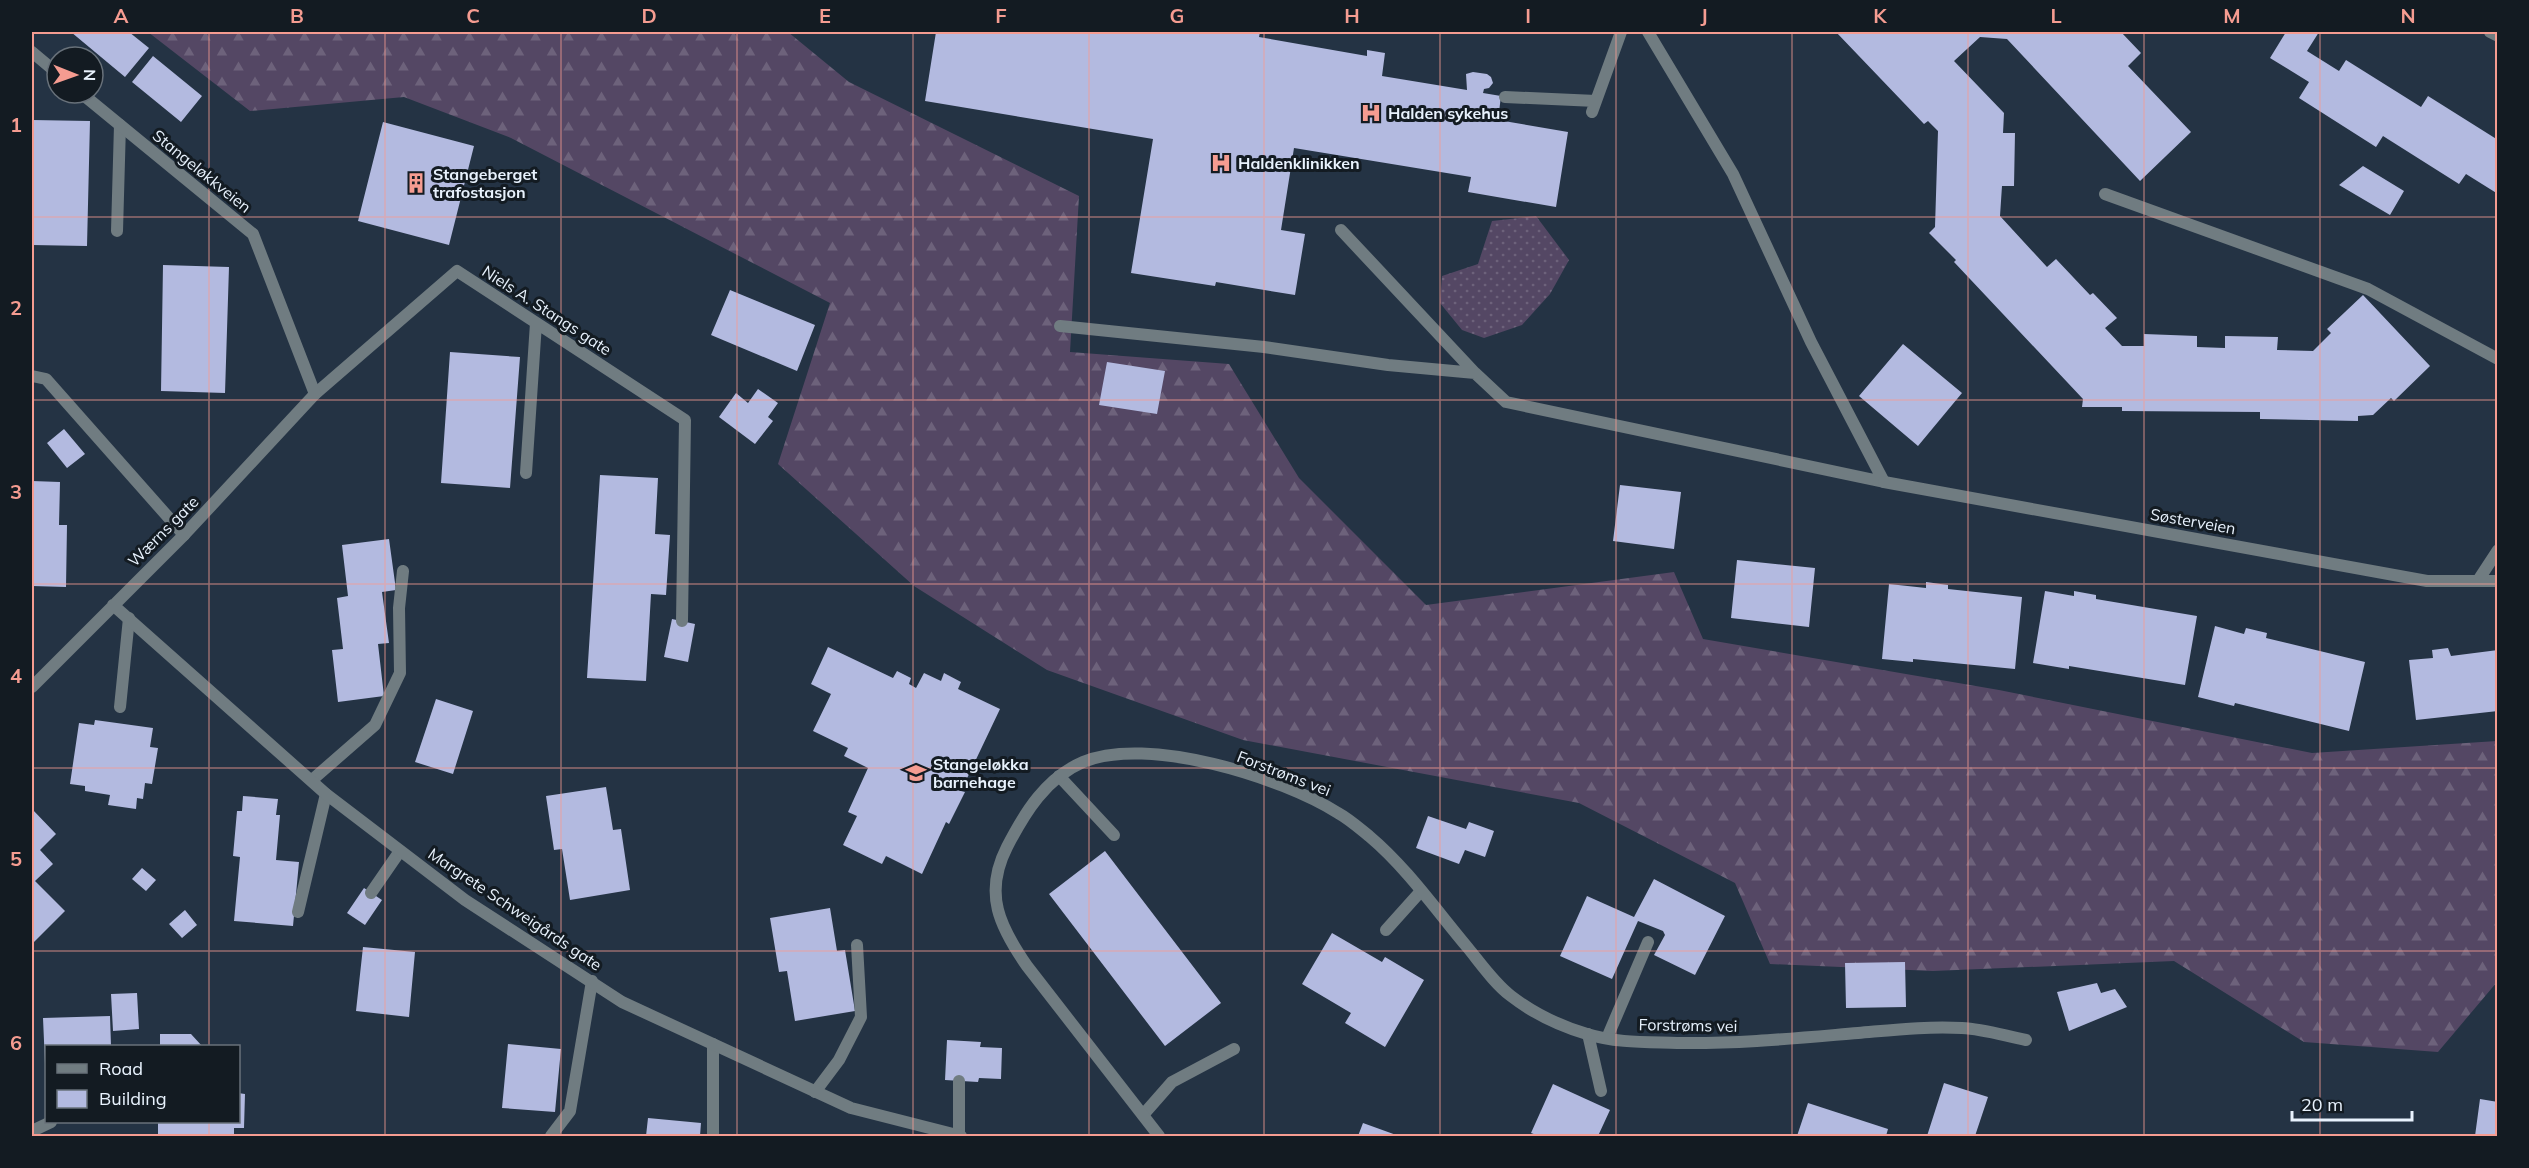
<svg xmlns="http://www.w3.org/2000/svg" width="2529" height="1168" font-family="Mulish,sans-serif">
  <defs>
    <pattern id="grass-dots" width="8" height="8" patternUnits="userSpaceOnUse" patternTransform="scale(1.5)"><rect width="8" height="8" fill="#544764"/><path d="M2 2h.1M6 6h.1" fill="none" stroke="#6d627b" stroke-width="1.8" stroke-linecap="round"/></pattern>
    <pattern id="forest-firs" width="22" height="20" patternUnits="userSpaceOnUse" patternTransform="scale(1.5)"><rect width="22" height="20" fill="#544764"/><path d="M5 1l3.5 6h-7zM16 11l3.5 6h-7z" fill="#6d627b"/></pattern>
  </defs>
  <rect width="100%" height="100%" fill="#243344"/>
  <!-- grass -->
  <path fill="url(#grass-dots)" d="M1536,216L1569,260L1550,294L1522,325L1484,338L1462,330L1440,303L1442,276L1478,264L1492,221Z"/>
  <!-- forest -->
  <path fill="url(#forest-firs)" d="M148,32H788L849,82L1079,196L1070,352L1229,364L1299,478L1426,605L1674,572L1703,639L1999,690L2312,753L2497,741V982L2438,1052L2304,1042L2174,961L1933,971L1770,964L1735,883L1579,803L1243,740L1047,670L914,586L778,464L830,303L511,138L404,97L250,111Z"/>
  <!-- building -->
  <path fill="#b3bae0" d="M71,32H129L149,48L125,77Z
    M936,32H1260L1259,37L1367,56V50L1385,53L1382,76L1467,90L1466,74L1473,72L1487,74L1491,77L1493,83L1489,88L1484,89L1483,93L1501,96L1498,120L1568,132L1556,207L1468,192L1471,177L1294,148L1281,230L1305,234L1295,295L1216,282L1215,286L1131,273L1153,139L925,101Z
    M1836,32H2121L2141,53L2128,66L2191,132L2140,181L2007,39L1980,37L1954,61L2004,113L2003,133H2015L2014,186H2002L2000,216L2047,267L2056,259L2090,295L2093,293L2117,318L2105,328L2122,346H2144V334L2197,336V347L2225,348V336L2278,337L2277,350L2313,351L2331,333L2327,329L2363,295L2430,366L2394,401L2391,398L2373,415L2358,416V421L2260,419V412L2122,411V407H2082L2083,399L1954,262L1956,260L1929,233L1935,227L1938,131L1928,121L1924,124Z
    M2286,32H2319L2307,51L2339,71L2346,60L2421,107L2428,96L2498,140V194L2466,174L2459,184L2383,136L2376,147L2299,98L2309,82L2270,58Z
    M153,56L202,96L181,122L132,82Z
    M32,120L90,121L87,246L32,245Z
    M383,122L474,146L449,245L358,221Z
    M2363,166L2404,191L2390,215L2339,185Z
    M163,265L229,267L225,393L161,391Z
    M730,290L815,325L797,371L711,335Z
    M1903,344L1962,393L1918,446L1859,396Z
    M450,352L520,357L510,488L441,483Z
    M1107,362L1165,371L1157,414L1099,405Z
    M758,389L778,403L768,417L773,421L755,444L719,417L736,393L748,403Z
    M64,429L85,454L67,468L47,443Z
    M600,475L658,478L655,534L670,535L666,595L651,594L646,681L587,678Z
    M32,481L60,482L59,525H67L66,587L32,586Z
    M1620,485L1681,492L1674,549L1613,541Z
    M389,539L396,590L382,592L389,643L378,644L384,696L338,702L332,650L343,649L337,598L348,596L342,545Z
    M1737,560L1815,568L1809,627L1731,618Z
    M1926,582L1948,585V589L2022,597L2015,669L1913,659V662L1882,659L1889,584L1926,588Z
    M2045,591L2074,596V591L2096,595V599L2197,616L2185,685L2069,666V669L2033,663Z
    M672,619L695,624L688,662L664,657Z
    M2215,626L2244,634L2246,628L2267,633L2266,638L2365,662L2349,731L2235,703L2234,706L2198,697Z
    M828,647L893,678L897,671L911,678L909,684L916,688L924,673L941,681L944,673L961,682L958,689L1000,709L961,791L965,792L949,824L946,822L922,874L886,856L882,864L843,845L857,816L848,812L868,768L844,756L848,748L813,731L831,694L811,684Z
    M2448,648L2451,656L2498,650V711L2416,720L2409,660L2433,658L2432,650Z
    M436,699L473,711L453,774L415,762Z
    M95,720L153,728L150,747L158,748L152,784L145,783L143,799L137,798L136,809L108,805L110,795L85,791V786L70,784L79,723L94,725Z
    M606,787L613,830L621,829L630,890L570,900L562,849L554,850L546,796Z
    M243,796L278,799L276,815H280L276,860L299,862L293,926L234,921L240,857L233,856L237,811H242Z
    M32,809L56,834L40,850L53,864L35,881L65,911L32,944Z
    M1428,816L1466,829L1469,822L1494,831L1485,857L1465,850L1459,864L1416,848Z
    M1105,851L1221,1003L1165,1046L1049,894Z
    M142,868L156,880L146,891L132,879Z
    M1654,879L1725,916L1695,975L1654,955L1665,935L1663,931L1638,921L1612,979L1560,956L1587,896L1634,917Z
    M364,888L382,900L365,925L347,913Z
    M830,908L837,951L845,950L855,1011L795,1021L787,971L779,972L770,918Z
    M185,910L197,925L182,938L169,924Z
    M1332,933L1382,962L1385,957L1424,980L1385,1047L1345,1023L1351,1013L1302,984Z
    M363,947L415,952L409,1017L356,1011Z
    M1905,962L1906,1007L1846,1008L1845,963Z
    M2097,983L2101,993L2115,989L2127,1007L2069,1031L2057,992Z
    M137,993L139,1029L113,1031L111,994Z
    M110,1016L111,1046H46V1064H45L43,1018Z
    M160,1034H191L202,1046H160Z
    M947,1040L981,1042L980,1047L1002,1048L1001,1079L979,1078L978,1082L945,1080Z
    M508,1044L561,1049L555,1112L502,1108Z
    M1944,1083L1988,1097L1975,1136H1927Z
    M1553,1084L1610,1110L1598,1136H1539L1531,1133Z
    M238,1093L245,1094L244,1128H234V1136H158V1122H238Z
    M2480,1099L2498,1102V1136H2475Z
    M1808,1103L1888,1129L1886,1136H1797Z
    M648,1118L701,1123L700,1136H646Z
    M1363,1123L1399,1136H1358Z"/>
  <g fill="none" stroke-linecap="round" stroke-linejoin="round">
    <!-- lane -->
    <path stroke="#707c81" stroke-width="12" d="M1648,32L1733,174L1811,342L1884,482
      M2490,32L2498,36
      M1505,97L1596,101
      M1592,112L1621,32
      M2105,194L2368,289L2498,359
      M1341,230L1475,373
      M117,231L120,125
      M1060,326L1264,347L1388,365L1475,373L1506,402L1884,482
      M32,376L46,379L184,535
      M315,394L457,271L685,420L682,621
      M526,473L536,323
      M2479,579L2498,550
      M120,707L129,618
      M1059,776L1114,835
      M312,780L375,725L400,673L399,608L403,571
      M371,893L400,851
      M298,912L326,794
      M1386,930L1421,891
      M1588,1034L1601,1091
      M1607,1038L1648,942
      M713,1044V1136
      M815,1092L839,1060L861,1017L857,945
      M1143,1115L1172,1082L1234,1049
      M32,1131L51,1122
      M551,1136L570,1111L592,981
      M959,1136V1081"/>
    <!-- street -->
    <path stroke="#707c81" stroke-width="12" d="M32,52L57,73
      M1884,482L2427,581H2498
      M113,605L326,794L465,900L622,1002L851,1108L961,1136
      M32,687L184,535L315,394L253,234L81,93
      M1159,1136L1027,966C1000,927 983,894 1007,847C1025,812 1046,778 1083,762C1147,735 1281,777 1338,813C1349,819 1359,828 1369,836C1407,868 1436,910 1468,948C1481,964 1495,984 1511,996C1533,1013 1560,1026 1587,1034C1615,1043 1648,1042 1677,1043C1738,1044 1798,1038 1858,1033C1893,1030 1927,1026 1962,1028C1984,1029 2005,1036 2026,1040"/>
  </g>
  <!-- grid -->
  <path fill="none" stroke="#f59c91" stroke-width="1.5" stroke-opacity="0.55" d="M209,32V1046M385,32V1136M561,32V1136M737,32V1136M913,32V1136M1089,32V1136M1264,32V1136M1440,32V1136M1616,32V1136M1792,32V1136M1968,32V1136M2144,32V1136M2320,32V1136M32,217H2498M32,400H2498M32,584H2498M32,768H2498M32,951H2498M209,1122V1136"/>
  <!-- icons -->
  <defs>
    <g id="hospital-bare" transform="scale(1.62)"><path d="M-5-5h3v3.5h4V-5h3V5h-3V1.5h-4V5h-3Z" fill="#f59c91" stroke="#131b22" stroke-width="2.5" paint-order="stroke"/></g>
    <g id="building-bare" transform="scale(1.62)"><path d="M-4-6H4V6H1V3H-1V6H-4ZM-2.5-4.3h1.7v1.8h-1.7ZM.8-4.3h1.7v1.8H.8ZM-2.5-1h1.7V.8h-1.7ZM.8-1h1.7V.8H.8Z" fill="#f59c91" stroke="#131b22" stroke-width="2.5" paint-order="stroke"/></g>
    <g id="school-bare" transform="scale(1.62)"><path d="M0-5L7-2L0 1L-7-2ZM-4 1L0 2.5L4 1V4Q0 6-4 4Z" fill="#f59c91" stroke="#131b22" stroke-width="2.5" paint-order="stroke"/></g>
  </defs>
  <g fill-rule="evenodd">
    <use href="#hospital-bare" x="1371" y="113"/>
    <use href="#hospital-bare" x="1221" y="163"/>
    <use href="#building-bare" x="416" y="183"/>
    <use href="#school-bare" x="916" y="773"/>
  </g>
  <g text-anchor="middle" stroke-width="6" stroke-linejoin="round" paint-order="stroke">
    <!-- poi labels -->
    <g font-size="16" font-weight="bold" fill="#e8f2fd" stroke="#131b22" text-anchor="start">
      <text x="1388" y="119">Halden sykehus</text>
      <text x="1238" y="169">Haldenklinikken</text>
      <text x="433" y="180">Stangeberget<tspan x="433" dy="18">trafostasjon</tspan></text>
      <text x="933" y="770">Stangeløkka<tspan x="933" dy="18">barnehage</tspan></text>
    </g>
    <!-- street labels -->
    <g font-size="16" fill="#e8f2fd" stroke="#131b22">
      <text transform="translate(202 171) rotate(39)" y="6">Stangeløkkveien</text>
      <text transform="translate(547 310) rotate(33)" y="6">Niels A. Stangs gate</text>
      <text transform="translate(2193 521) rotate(10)" y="6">Søsterveien</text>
      <text transform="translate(163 531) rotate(-45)" y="6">Wærns gate</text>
      <text transform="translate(1284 773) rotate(21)" y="6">Forstrøms vei</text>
      <text transform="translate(515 909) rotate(34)" y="6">Margrete Schweigårds gate</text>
      <text transform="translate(1688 1025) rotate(1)" y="6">Forstrøms vei</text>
    </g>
  </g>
  <!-- border -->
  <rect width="2529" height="1168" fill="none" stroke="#131b22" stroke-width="66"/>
  <!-- legend -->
  <rect x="45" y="1045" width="195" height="78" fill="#131b22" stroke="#68717a" stroke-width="1.5"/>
  <rect x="57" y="1064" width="30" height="9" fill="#707c81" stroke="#68717a" stroke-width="1.5"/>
  <text x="99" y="1075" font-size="18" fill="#e8f2fd">Road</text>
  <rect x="57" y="1090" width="30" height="18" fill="#b3bae0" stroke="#68717a" stroke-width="1.5"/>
  <text x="99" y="1105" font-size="18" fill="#e8f2fd">Building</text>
  <!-- north arrow -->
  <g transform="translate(75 75) rotate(91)"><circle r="28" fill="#131b22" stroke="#68717a" stroke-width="1.5"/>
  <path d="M0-4.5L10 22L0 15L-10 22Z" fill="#f59c91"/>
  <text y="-9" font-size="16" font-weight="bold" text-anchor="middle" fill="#e8f2fd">N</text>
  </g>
  <!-- scale -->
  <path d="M2292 1111v9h120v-9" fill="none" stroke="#e8f2fd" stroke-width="3"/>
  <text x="2301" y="1111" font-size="18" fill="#e8f2fd" stroke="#131b22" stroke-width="4.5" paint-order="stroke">20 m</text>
  <rect x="33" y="33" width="2463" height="1102" fill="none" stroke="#f59c91" stroke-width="2"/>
  <g font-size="20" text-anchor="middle" font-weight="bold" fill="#f59c91">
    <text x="121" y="23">A</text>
    <text x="297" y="23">B</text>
    <text x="473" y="23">C</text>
    <text x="649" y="23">D</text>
    <text x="825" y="23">E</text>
    <text x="1001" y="23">F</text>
    <text x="1177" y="23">G</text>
    <text x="1352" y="23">H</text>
    <text x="1528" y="23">I</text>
    <text x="1704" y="23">J</text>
    <text x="1880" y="23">K</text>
    <text x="2056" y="23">L</text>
    <text x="2232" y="23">M</text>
    <text x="2408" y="23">N</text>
    <text x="16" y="132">1</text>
    <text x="16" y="315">2</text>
    <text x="16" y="499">3</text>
    <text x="16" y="683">4</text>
    <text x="16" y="866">5</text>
    <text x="16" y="1050">6</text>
  </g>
</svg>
